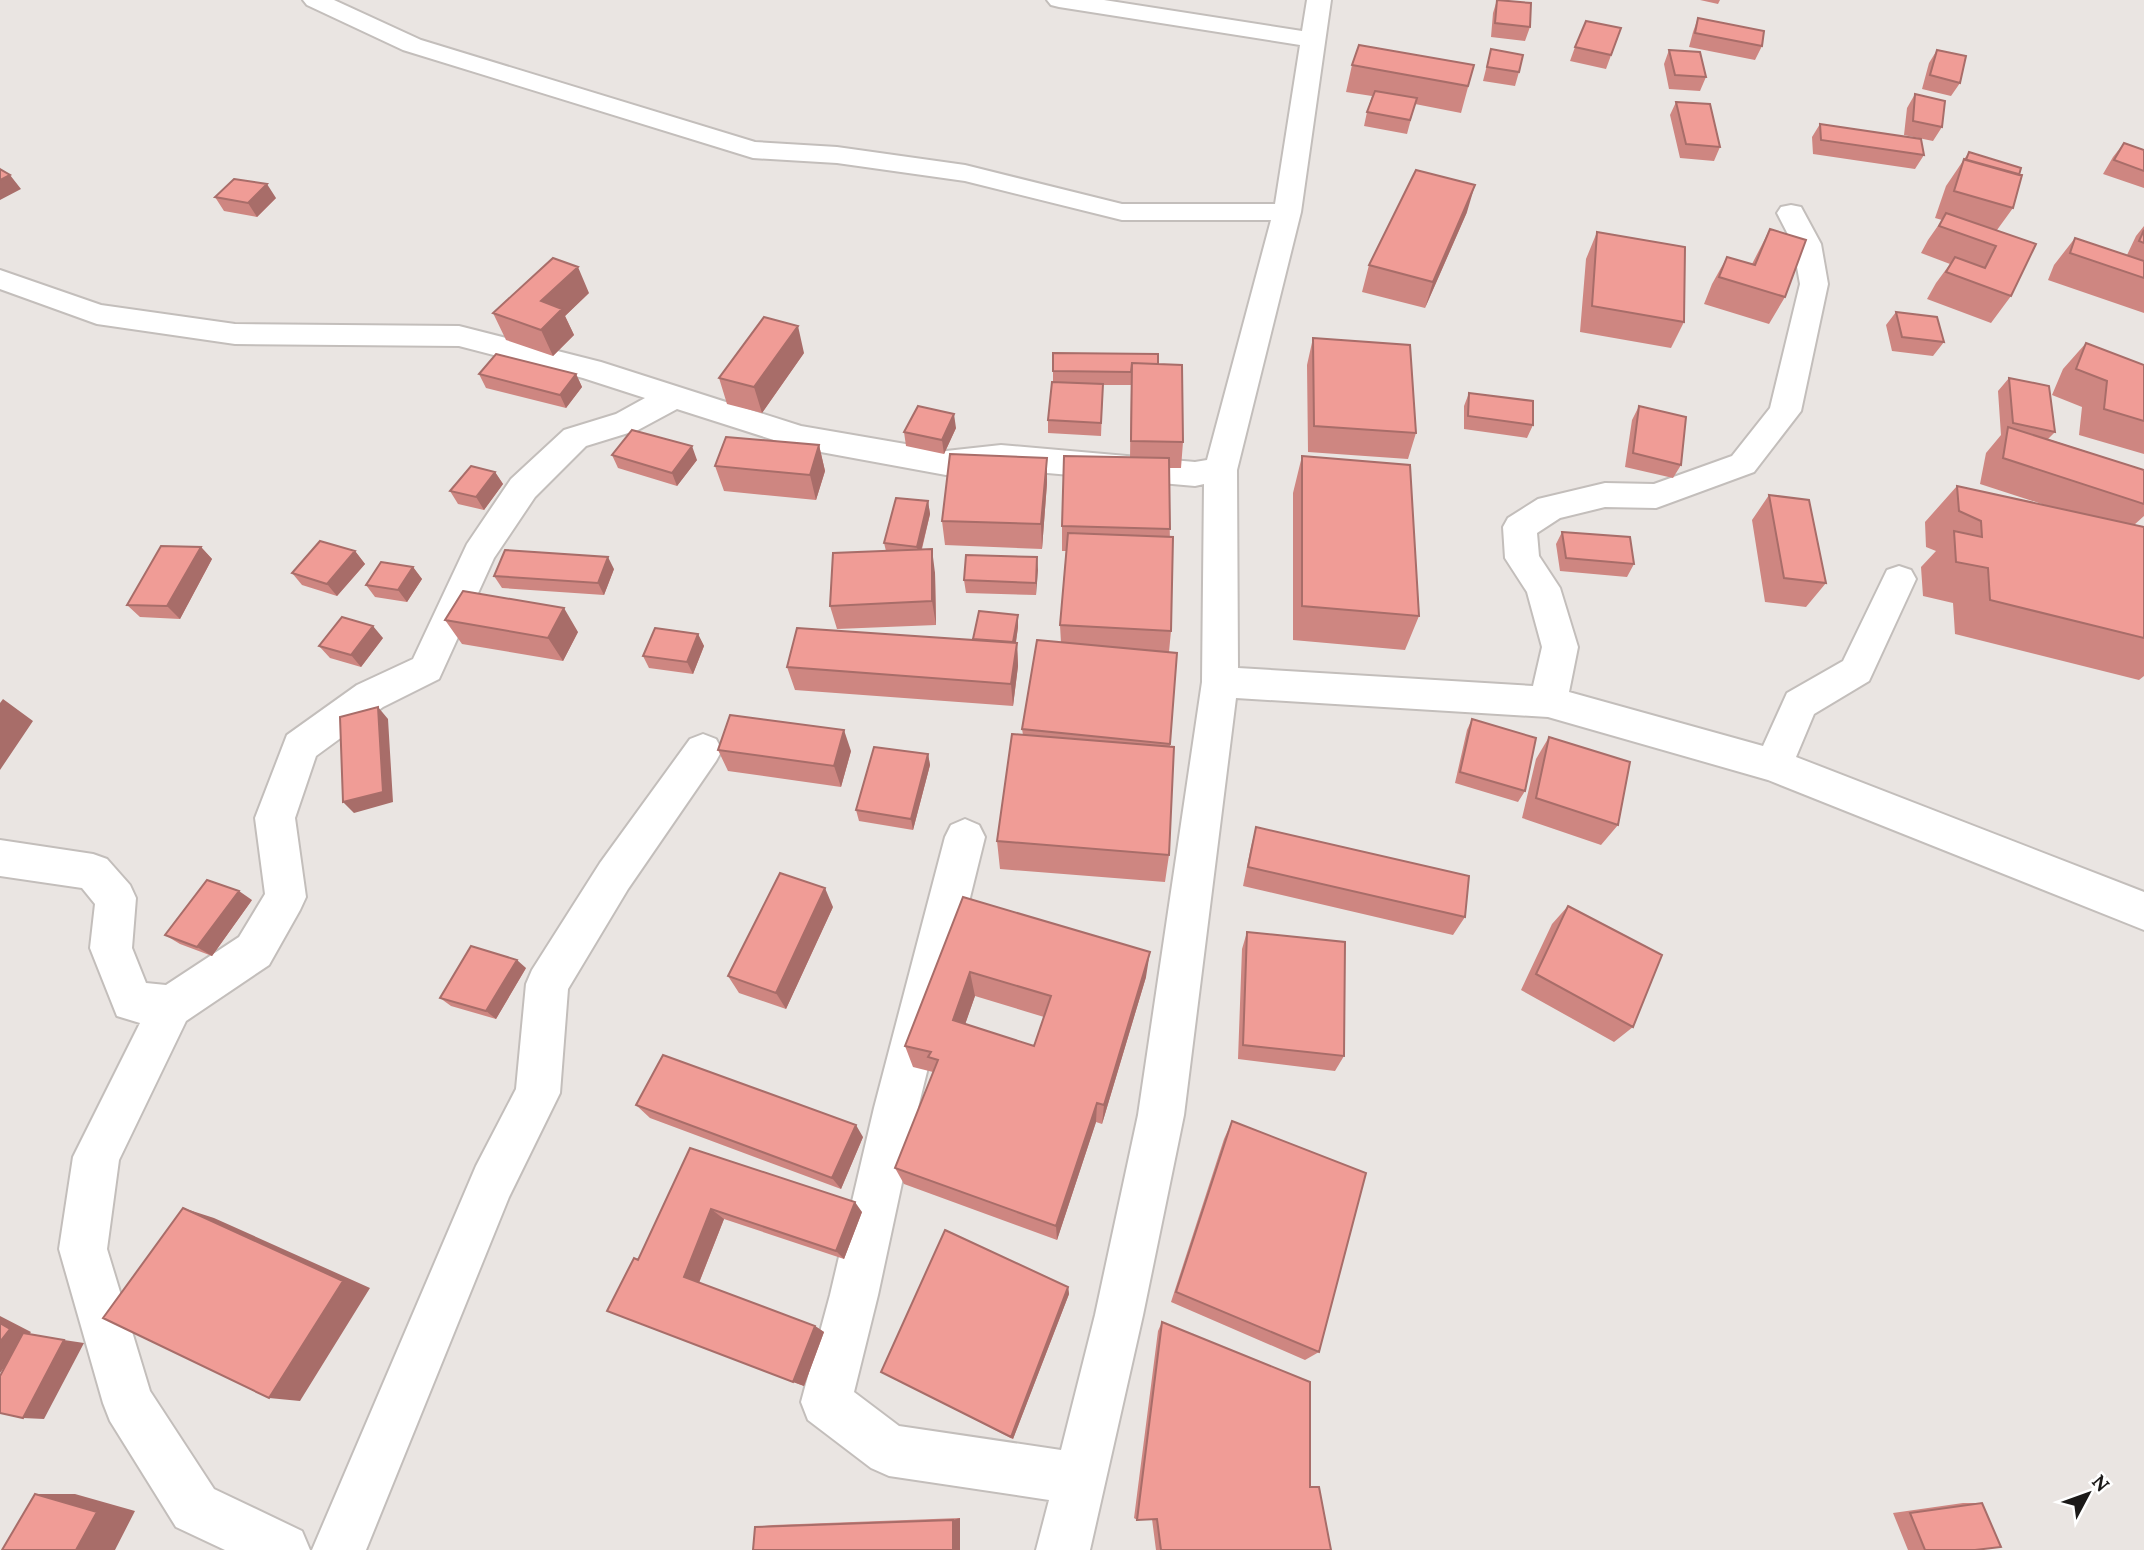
<svg xmlns="http://www.w3.org/2000/svg" width="2144" height="1550" font-family="Lora,serif">
  <rect width="100%" height="100%" fill="#eae5e2"/>
  <g fill="none" stroke-linecap="round" stroke-linejoin="round">
    <!-- minor casing -->
    <g stroke="#c3bebb" stroke-width="4">
      <path id="minor" d="M303,0H334L421,40L755,142L837,147L965,165L1122,204H1275L1300,45L1059,7L1051,5L1047,0H1104L1302,31L1307,0H1331L1301,212L1237,470L1238,668L1533,686L1542,647L1527,592L1505,558L1503,527L1508,518L1538,499L1605,483L1654,484L1732,456L1770,408L1800,284L1793,244L1777,213L1781,207L1791,205L1801,207L1821,244L1828,284L1801,411L1754,472L1656,508L1605,507L1560,518L1537,533L1539,556L1560,588L1578,647L1569,692L1763,746L1787,693L1843,661L1887,570L1899,566L1911,570L1916,579L1869,681L1814,714L1796,757L2144,892V930L1768,780L1548,717L1236,698L1184,1115L1143,1315L1090,1550H1036L1049,1500L889,1476L871,1468L808,1420L801,1402L830,1295L874,1108L945,837L951,825L965,819L979,825L985,837L918,1108L878,1295L854,1392L899,1426L1061,1450L1095,1315L1138,1115L1202,682L1204,484L1195,486L1001,469L946,475L799,448L677,409L638,430L586,446L535,497L494,558L439,679L383,707L316,756L295,818L306,897L300,910L269,965L186,1021L119,1160L107,1249L150,1391L214,1489L302,1531L310,1550H225L176,1527L110,1421L103,1403L59,1249L73,1157L140,1023L117,1016L90,948L95,904L82,888L0,876V840L93,854L107,859L130,885L136,898L132,948L146,983L166,985L239,937L265,894L255,818L287,735L357,685L413,659L467,544L511,479L564,430L616,414L645,398L583,378L459,346L235,344L97,324L0,289V270L101,305L235,324L459,326L601,362L801,426L946,451L1001,445L1195,462L1207,460L1271,220H1122L965,181L837,163L753,158L403,50L307,5Z
        M703,734L716,739L722,750L716,761L628,889L568,989L560,1093L509,1197L366,1550H312L476,1166L516,1089L526,984L532,970L600,863L690,739Z"/>
    </g>
    <!-- minor -->
    <use href="#minor" fill="#fff" fill-rule="evenodd"/>
  </g>
  <!-- wall -->
  <path fill="#ce8681" fill-rule="evenodd" d="M1497,0L1530,27L1525,41L1491,37L1493,13Z
    M1700,0H1720L1718,4Z
    M1698,18L1762,46L1755,60L1689,47L1693,32Z
    M1621,28L1606,69L1570,61L1575,47Z
    M1491,49L1519,72L1515,86L1483,81Z
    M1669,50L1706,77L1700,91L1669,89L1664,64Z
    M1937,50L1960,83L1951,96L1922,89L1929,63Z
    M1352,65H1474L1461,113L1415,104L1407,134L1364,126L1367,112L1372,96L1346,92Z
    M1915,94L1942,127L1933,141L1904,135L1907,108Z
    M1676,102L1720,147L1714,161L1680,158L1670,115Z
    M1820,124L1924,155L1915,169L1813,154L1812,137Z
    M2124,143L2144,150V188L2103,174L2113,157Z
    M1969,152L2019,175L2013,208L1997,230L2011,296L1991,323L1927,299L1936,283L1950,264L1921,253L1928,240L1942,220L1935,218L1946,186Z
    M215,197L276,198L257,217L224,211Z
    M1467,212L1425,308L1362,292L1369,265Z
    M2144,226V313L2048,280L2054,265L2075,238L2127,255L2136,236Z
    M1770,229L1785,297L1769,324L1704,304L1712,284L1727,257L1752,264Z
    M1597,232L1684,322L1671,348L1580,332L1586,259Z
    M589,293L565,316L574,335L553,356L506,340L493,313Z
    M1896,312L1944,342L1933,356L1892,351L1886,325Z
    M1313,338L1416,433L1408,459L1308,452L1307,365Z
    M2086,343L2144,365V454L2079,435L2082,407L2052,395L2063,369Z
    M804,353L762,413L727,404L719,378Z
    M1053,353L1158,364L1183,442L1181,468H1169L1171,631L1169,652L1177,653L1170,746L1169,855L1165,882L1000,869L997,841L1023,735L1022,729L1061,643L1060,625L1066,551H1062V526L1130,458L1131,385H1103L1101,436L1048,433V420L1053,382Z
    M479,374H576L582,387L566,408L486,388Z
    M2009,378L2055,432L2048,439L2144,470V516L2134,525L2144,527V676L2139,680L1955,634L1953,603L1923,596L1921,567L1936,551L1926,547L1925,522L1957,486L2048,506L1980,484L1986,453L2001,435L1998,391Z
    M1469,393L1533,425L1527,438L1464,429V406Z
    M1639,406L1681,465L1673,478L1625,467L1632,420Z
    M956,428L944,454L906,446L904,432Z
    M819,445L825,471L816,500L724,491L715,466Z
    M612,455L697,460L677,486L618,468Z
    M1302,456L1419,616L1405,650L1293,640V493Z
    M495,472L503,484L484,510L458,504L450,491Z
    M1047,483L1042,549L945,545L942,521Z
    M1769,495L1826,583L1806,607L1765,602L1752,520Z
    M928,501L930,514L922,549L935,573L936,625L837,629L830,606L886,551L884,543Z
    M1562,532L1634,564L1627,577L1560,571L1556,544Z
    M201,547L212,559L180,619L140,617L127,605Z
    M355,551L365,564L337,596L302,585L292,573Z
    M1037,557L1036,595L966,593L964,580Z
    M413,567L422,579L407,602L375,597L366,585Z
    M614,569L604,595L502,588L494,576Z
    M445,620L578,632L563,661L462,644Z
    M1018,627L1016,642L1017,643L1018,666L1013,706L795,690L787,667L973,640Z
    M698,634L704,646L693,674L649,668L643,656Z
    M383,638L361,667L330,658L319,646Z
    M1472,719L1525,791L1518,802L1455,783L1467,730Z
    M1549,737L1618,825L1601,845L1522,818L1536,759Z
    M718,750L851,751L841,787L728,771Z
    M928,754L930,765L913,830L859,821L856,810Z
    M1256,827L1465,917L1453,935L1243,886L1251,847Z
    M963,897L1146,977L1102,1124L1096,1122L1057,1240L904,1184L895,1168L933,1072L913,1067L905,1046ZM975,996L1044,1017L1034,1046L965,1024Z
    M252,900L212,956L180,944L165,935Z
    M1568,906L1633,1027L1614,1042L1521,990L1552,924Z
    M833,907L786,1009L739,993L728,976Z
    M1247,932L1344,1056L1335,1071L1238,1059L1242,949Z
    M526,968L496,1019L451,1006L440,998Z
    M636,1105L863,1137L841,1189L650,1118Z
    M1232,1121L1319,1352L1305,1360L1171,1302L1224,1139Z
    M690,1148L862,1212L844,1259L724,1219L699,1283L815,1326L824,1332L804,1386L607,1311L638,1260Z
    M1068,1287L1069,1294L1013,1439L881,1372Z
    M1162,1322L1310,1487L1331,1550H1156L1152,1519L1137,1520L1134,1518L1158,1331Z
    M1963,1503H1982L1975,1550H1908L1893,1513Z
    M960,1518V1550L755,1527L773,1525Z"/>
  <!-- shaded-wall -->
  <path fill="#a86d69" d="M10,175L21,189L0,200V180Z
    M267,184L276,198L257,217L248,203Z
    M1475,185L1467,212L1425,308L1433,282Z
    M578,267L589,293L565,316L574,335L553,356L541,330V301Z
    M798,326L804,353L762,413L754,387Z
    M576,374L582,387L566,408L560,395Z
    M954,414L956,428L944,454L942,440Z
    M819,445L825,471L816,500L810,475Z
    M692,446L697,460L677,486L672,473Z
    M1047,458V483L1042,549L1041,524Z
    M495,472L503,484L484,510L476,497Z
    M928,501L930,514L919,559L917,547Z
    M201,547L212,559L180,619L167,606Z
    M932,549L935,573L936,625L932,601Z
    M355,551L365,564L337,596L327,584Z
    M608,557L614,569L604,595L598,583Z
    M1037,557L1038,570L1036,595V583Z
    M413,567L422,579L407,602L398,590Z
    M564,608L578,632L563,661L548,638Z
    M1018,615V627L1014,655L1013,643Z
    M373,626L383,638L361,667L351,655Z
    M698,634L704,646L693,674L687,662Z
    M1017,643L1018,666L1013,706L1011,684Z
    M3,699L33,721L0,770V703Z
    M378,707L388,719L393,802L354,813L343,802Z
    M844,730L851,751L841,787L834,766Z
    M928,754L930,765L913,830L911,819Z
    M825,888L833,907L786,1009L776,993Z
    M239,891L252,900L212,956L197,947Z
    M1150,952L1146,977L1102,1124L1104,1105Z
    M517,960L526,968L496,1019L486,1011Z
    M970,972L975,996L959,1042L953,1020Z
    M1097,1103L1096,1122L1057,1240L1056,1226Z
    M856,1125L863,1137L841,1189L832,1178Z
    M855,1202L862,1212L844,1259L836,1251Z
    M183,1208L214,1218L370,1288L300,1401L269,1398Z
    M711,1209L724,1219L698,1285L684,1277Z
    M1068,1287L1069,1294L1013,1439L1011,1437Z
    M0,1316L31,1332L0,1373Z
    M815,1326L824,1332L804,1386L793,1382Z
    M64,1340L84,1343L44,1419L23,1418Z
    M35,1494H75L135,1511L115,1550H76Z
    M960,1518V1550H953V1520Z"/>
  <!-- building -->
  <path fill="#f09c96" stroke="#a86d69" stroke-width="2" fill-rule="evenodd" d="M1497,0L1531,3L1530,27L1495,23Z
    M1698,18L1764,31L1762,46L1695,33Z
    M1586,21L1621,28L1611,55L1575,47Z
    M1359,45L1474,65L1468,86L1352,65Z
    M1491,49L1523,55L1519,72L1487,67Z
    M1669,50L1700,52L1706,77L1675,75Z
    M1937,50L1966,56L1960,83L1930,75Z
    M1375,91L1417,98L1410,120L1367,112Z
    M1915,94L1945,101L1942,127L1913,121Z
    M1676,102L1710,104L1720,147L1686,144Z
    M1820,124L1921,139L1924,155L1821,140Z
    M2124,143L2144,150V171L2114,160Z
    M1969,152L2021,168L2019,175L1966,160Z
    M1964,159L2022,175L2013,208L1954,191Z
    M0,169L10,175L0,180Z
    M1416,170L1475,185L1433,282L1369,265Z
    M234,179L267,184L248,203L215,197Z
    M1946,213L2036,244L2011,296L1946,272L1955,257L1985,268L1996,246L1939,226Z
    M1770,229L1806,240L1785,297L1719,277L1727,257L1755,265Z
    M2144,230V243L2139,241Z
    M1597,232L1685,247L1684,322L1592,306Z
    M2075,238L2144,261V278L2070,253Z
    M553,258L578,267L541,301L562,309L541,330L493,313Z
    M1896,312L1937,317L1944,342L1902,337Z
    M764,317L798,326L754,387L719,378Z
    M1313,338L1410,345L1416,433L1314,426Z
    M2086,343L2144,365V421L2104,409L2107,381L2076,369Z
    M1053,353L1158,354V364L1132,363L1131,372L1053,371Z
    M496,354L576,374L560,395L479,374Z
    M1132,363L1182,365L1183,442L1131,441Z
    M2009,378L2049,386L2055,432L2013,423Z
    M1052,382L1103,384L1101,423L1048,420Z
    M1469,393L1533,401V425L1468,416Z
    M918,406L954,414L942,440L904,432Z
    M1639,406L1686,417L1681,465L1633,453Z
    M2008,427L2144,470V504L2003,458Z
    M632,430L692,446L672,473L612,455Z
    M726,437L819,445L810,475L715,466Z
    M950,454L1047,458L1041,524L942,521Z
    M1064,456L1169,458L1170,529L1062,526Z
    M1302,456L1410,465L1419,616L1302,606Z
    M471,466L495,472L476,497L450,491Z
    M1957,486L2144,527V638L1990,600L1988,568L1956,562L1954,531L1982,537L1981,521L1959,511Z
    M1769,495L1809,500L1826,583L1784,578Z
    M896,498L928,501L917,547L884,543Z
    M1562,532L1630,537L1634,564L1566,558Z
    M1068,533L1173,537L1171,631L1060,625Z
    M320,541L355,551L327,584L292,573Z
    M161,546L201,547L167,606L127,605Z
    M932,549V601L830,606L833,553Z
    M505,550L608,557L598,583L494,576Z
    M966,555L1037,557L1036,583L964,580Z
    M381,562L413,567L398,590L366,585Z
    M463,591L564,608L548,638L445,620Z
    M979,611L1018,615L1013,642L973,639Z
    M342,617L373,626L351,655L319,646Z
    M655,628L698,634L687,662L643,656Z
    M797,628L1017,643L1011,684L787,667Z
    M1037,640L1177,653L1170,744L1022,729Z
    M378,707L383,792L343,802L340,717Z
    M730,715L844,730L834,766L718,750Z
    M1472,719L1536,738L1525,791L1460,772Z
    M1012,734L1174,747L1169,855L997,841Z
    M1549,737L1630,762L1618,825L1536,798Z
    M874,747L928,754L911,819L856,810Z
    M1256,827L1469,876L1465,917L1248,867Z
    M780,873L825,888L776,993L728,976Z
    M207,880L239,891L197,947L165,935Z
    M963,897L1150,952L1104,1105L1097,1103L1056,1226L895,1168L938,1060L928,1057L931,1052L905,1046ZM970,972L1051,996L1034,1046L953,1020Z
    M1568,906L1662,955L1633,1027L1536,974Z
    M1247,932L1345,942L1344,1056L1243,1045Z
    M471,946L517,960L486,1011L440,998Z
    M663,1055L856,1125L832,1178L636,1105Z
    M1232,1121L1366,1173L1319,1352L1176,1292Z
    M690,1148L855,1202L836,1251L711,1209L684,1277L815,1326L793,1382L607,1311L634,1258L638,1260Z
    M183,1208L343,1281L269,1398L103,1318Z
    M945,1230L1068,1287L1011,1437L881,1372Z
    M1162,1322L1310,1382V1487H1319L1331,1550H1161L1157,1519L1137,1520Z
    M0,1323L10,1329L0,1342Z
    M23,1333L64,1340L23,1418L0,1413V1376Z
    M35,1494L97,1512L76,1550H2Z
    M1982,1503L2001,1547L1975,1550H1925L1910,1513Z
    M953,1520V1550H753L755,1527Z"/>
  <!-- north arrow -->
  <g transform="translate(2088 1494) rotate(49)" stroke="#ffffff" stroke-width="5" paint-order="stroke">
  <path d="M0-5L12 26L0 18L-12 26Z" fill="#1b1918"/>
  <text y="-10" font-size="19" font-weight="bold" text-anchor="middle" fill="#1b1918">N</text>
  </g>
</svg>
